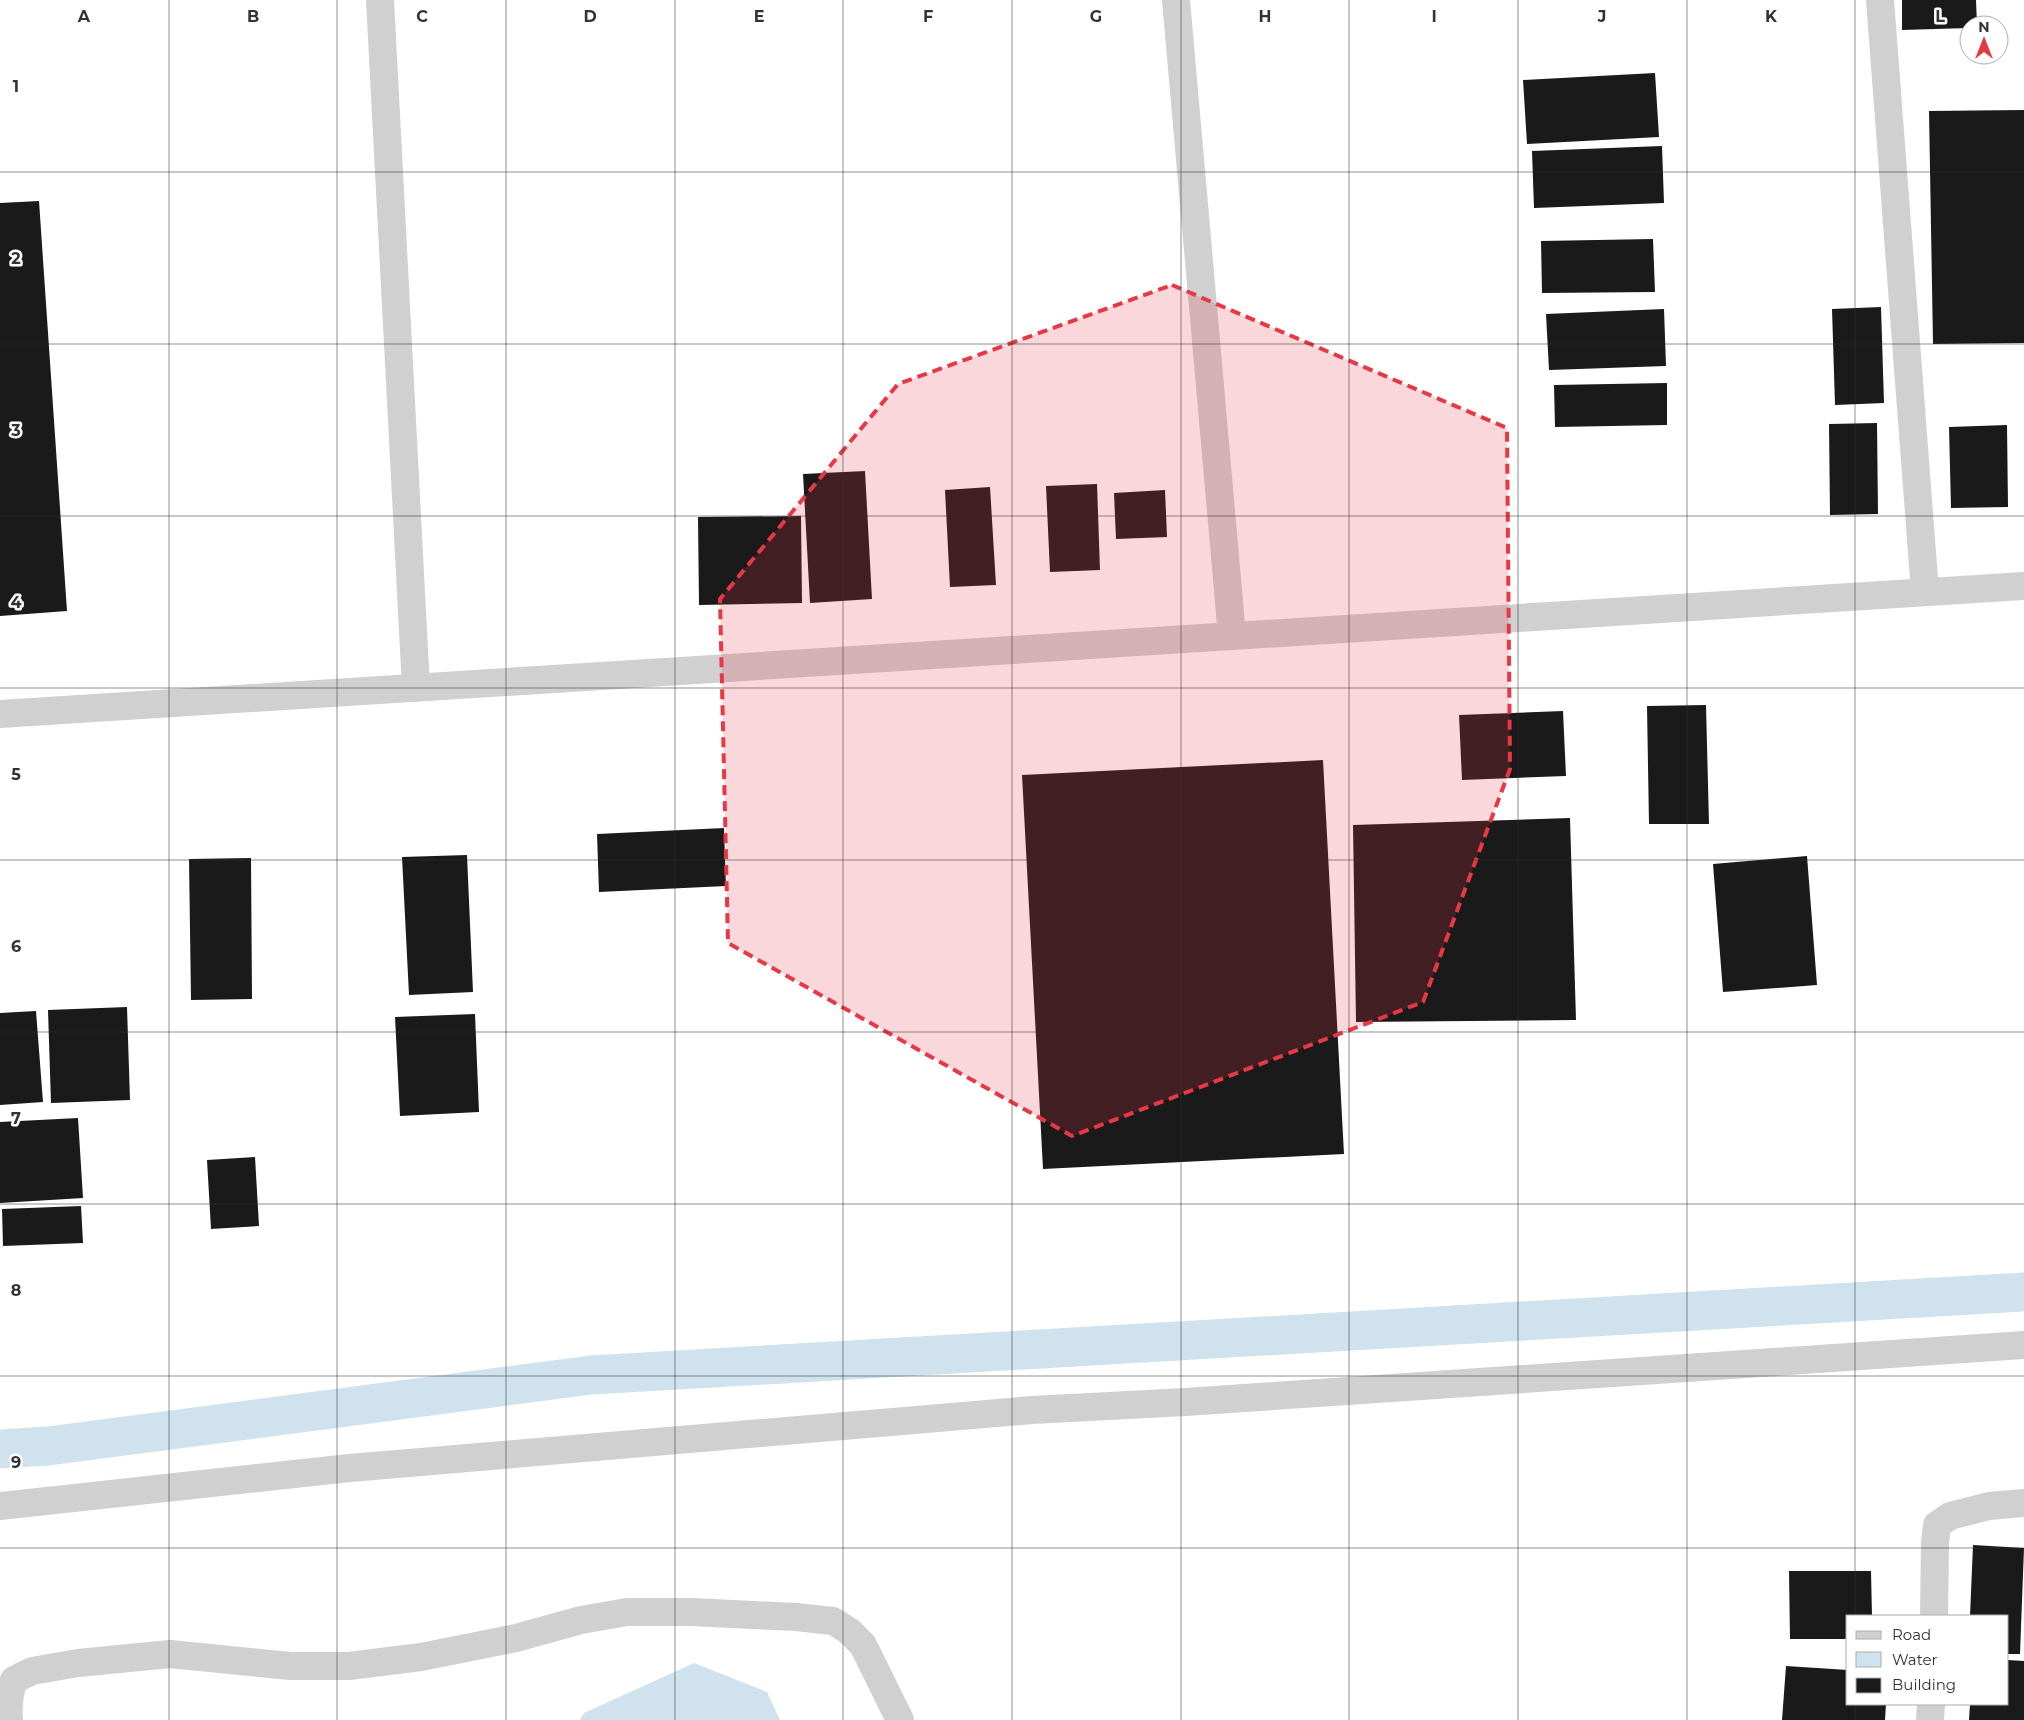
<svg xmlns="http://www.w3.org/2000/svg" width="2024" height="1720" font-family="Montserrat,sans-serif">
  <rect width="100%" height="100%" fill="#fff"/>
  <!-- water -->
  <path fill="#cfe2ee" d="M694,1663L767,1692L780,1720H580L584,1713Z"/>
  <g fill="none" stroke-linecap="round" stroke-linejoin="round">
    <!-- canal -->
    <path stroke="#cfe2ee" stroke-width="39" d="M0,1449L48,1446L591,1375L2024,1292"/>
  </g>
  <!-- building -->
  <path fill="#1a1a1a" d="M1902,0H1976L1977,25H1969V28L1902,30Z
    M1655,73L1659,137L1527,144L1523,80Z
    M2024,110V343L1933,344L1929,111Z
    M1662,146L1664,203L1534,208L1532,151Z
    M39,201L67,611L0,616V203Z
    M1653,239L1655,292L1542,293L1541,241Z
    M1881,307L1884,403L1835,405L1832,309Z
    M1664,309L1666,366L1549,370L1546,314Z
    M1667,383V425L1555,427L1554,385Z
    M1877,423L1878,514L1830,515L1829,424Z
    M2007,425L2008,507L1951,508L1949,427Z
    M865,471L872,599L810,603L803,474Z
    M1097,484L1100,570L1050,572L1046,486Z
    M990,487L996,585L950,587L945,490Z
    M1165,490L1167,537L1116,539L1114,493Z
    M801,516L802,603L699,605L698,517Z
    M1706,705L1709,824H1649L1647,706Z
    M1563,711L1566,776L1462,780L1459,715Z
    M1323,760L1344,1154L1043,1169L1022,775Z
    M1570,818L1576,1020L1356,1022L1353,825Z
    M724,828L726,886L599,892L597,834Z
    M467,855L473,992L409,995L402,857Z
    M1807,856L1817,985L1723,992L1713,864Z
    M251,858L252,999L191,1000L189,859Z
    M127,1007L130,1100L51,1103L48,1010Z
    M36,1011L43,1102L0,1105V1013Z
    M475,1014L479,1112L400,1116L395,1017Z
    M78,1118L83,1198L0,1203V1122Z
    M255,1157L259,1226L211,1229L207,1160Z
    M81,1206L83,1243L3,1246L2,1209Z
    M1973,1545L2024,1548L2020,1654H2008V1616H1970Z
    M1789,1571H1871L1872,1616H1848V1639H1790Z
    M2008,1660L2024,1661V1720H1969L1970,1704H2008Z
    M1786,1666L1848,1670V1704H1886L1885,1720H1782Z"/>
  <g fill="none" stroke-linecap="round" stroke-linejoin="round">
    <!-- minor -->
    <path stroke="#d0d0d0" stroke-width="28" d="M380,0L416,688
      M1176,0L1232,636
      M1880,0L1925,592
      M0,714L2024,586
      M0,1506L350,1468L1032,1410L1186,1402L2024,1345
      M1934,1616L1935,1542L1937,1525L1950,1516L1989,1506L2024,1503
      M9,1720C8,1706 9,1693 14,1680L32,1671L78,1663L170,1654L290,1666H349L421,1657L516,1638L581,1620L627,1612H691L796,1617L833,1621L849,1631L863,1645L900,1720
      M1930,1720L1931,1704"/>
  </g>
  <!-- marked area -->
  <path fill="#e63946" fill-opacity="0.2" stroke="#e63946" stroke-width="4" stroke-dasharray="10 6" stroke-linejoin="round" d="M1172,285L1507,428L1510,769L1423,1002L1072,1136L728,943L720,599L898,384Z"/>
  <!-- grid -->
  <path fill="none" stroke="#333" stroke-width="1" stroke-opacity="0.55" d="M169,0V1720M337,0V1720M506,0V1720M675,0V1720M843,0V1720M1012,0V1720M1181,0V1720M1349,0V1720M1518,0V1720M1687,0V1720M1855,0V1616M0,172H2024M0,344H2024M0,516H2024M0,688H2024M0,860H2024M0,1032H2024M0,1204H2024M0,1376H2024M0,1548H2024M1855,1704V1720"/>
  <g font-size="16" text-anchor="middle" font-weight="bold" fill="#333" stroke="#fff" stroke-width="5" stroke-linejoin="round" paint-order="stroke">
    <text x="84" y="22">A</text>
    <text x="253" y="22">B</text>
    <text x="422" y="22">C</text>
    <text x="590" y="22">D</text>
    <text x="759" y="22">E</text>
    <text x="928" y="22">F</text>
    <text x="1096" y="22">G</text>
    <text x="1265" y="22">H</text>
    <text x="1434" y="22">I</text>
    <text x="1602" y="22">J</text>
    <text x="1771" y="22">K</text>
    <text x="1940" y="22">L</text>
    <text x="16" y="92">1</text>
    <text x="16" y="264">2</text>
    <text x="16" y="436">3</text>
    <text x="16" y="608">4</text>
    <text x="16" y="780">5</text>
    <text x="16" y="952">6</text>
    <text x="16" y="1124">7</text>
    <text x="16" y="1296">8</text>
    <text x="16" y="1468">9</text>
  </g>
  <!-- legend -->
  <rect x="1846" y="1615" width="162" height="90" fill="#ffffff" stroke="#adadad"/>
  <rect x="1856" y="1631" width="25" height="8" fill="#d0d0d0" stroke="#adadad"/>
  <text x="1892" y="1640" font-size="15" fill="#333333">Road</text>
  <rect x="1856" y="1652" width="25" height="15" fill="#cfe2ee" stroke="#adadad"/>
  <text x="1892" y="1665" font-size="15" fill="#333333">Water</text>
  <rect x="1856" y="1678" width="25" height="15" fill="#1a1a1a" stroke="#adadad"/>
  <text x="1892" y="1690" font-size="15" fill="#333333">Building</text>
  <!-- north arrow -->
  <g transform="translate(1984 40)"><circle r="24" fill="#ffffff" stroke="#adadad"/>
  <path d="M0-4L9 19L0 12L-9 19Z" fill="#e63946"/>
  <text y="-8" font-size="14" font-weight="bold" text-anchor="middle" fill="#333333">N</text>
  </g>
</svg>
